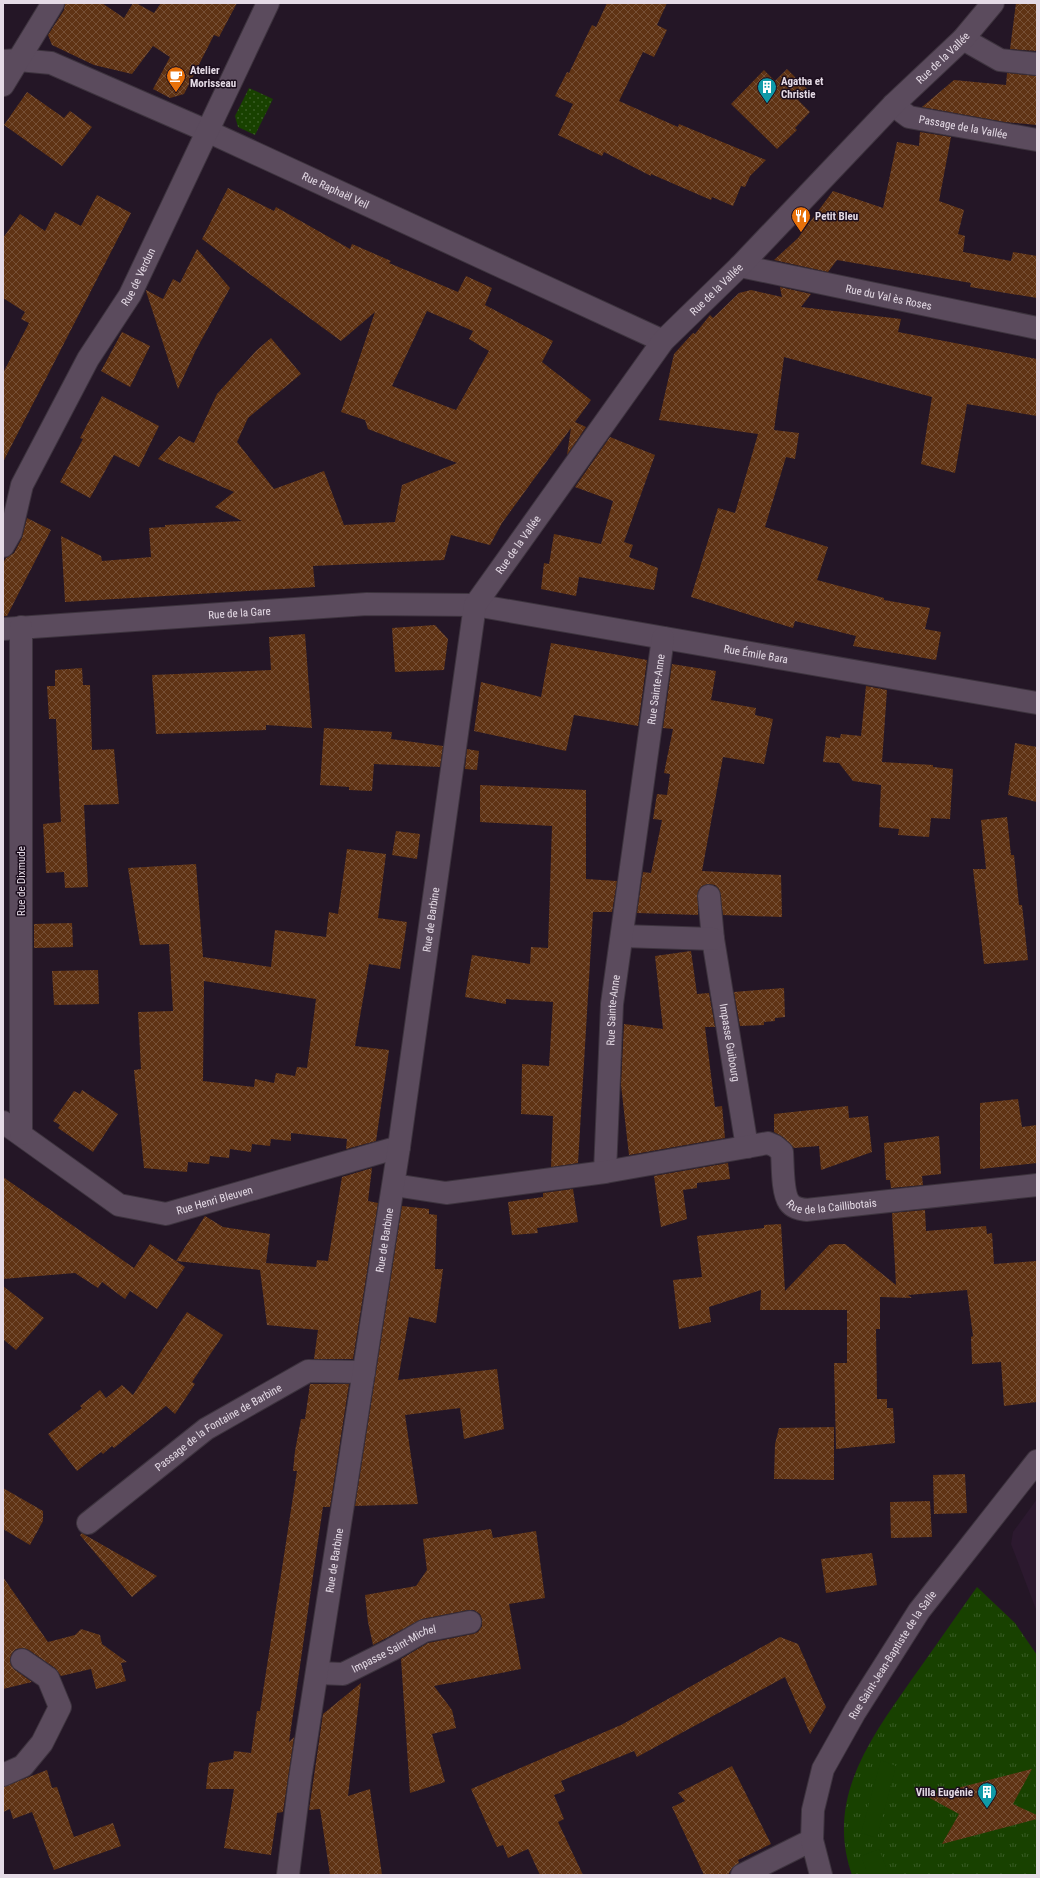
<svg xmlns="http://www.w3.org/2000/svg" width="1040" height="1878" font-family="'Roboto Condensed',sans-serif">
  <defs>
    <pattern id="grass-dots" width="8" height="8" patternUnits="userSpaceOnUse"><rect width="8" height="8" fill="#184100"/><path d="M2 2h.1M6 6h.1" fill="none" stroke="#395c25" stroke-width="1.8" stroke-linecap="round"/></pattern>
    <pattern id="park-tufts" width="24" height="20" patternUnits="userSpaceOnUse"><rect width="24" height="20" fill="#184100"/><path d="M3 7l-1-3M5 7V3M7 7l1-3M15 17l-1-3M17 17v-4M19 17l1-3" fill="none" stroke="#395c25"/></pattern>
    <pattern id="building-cross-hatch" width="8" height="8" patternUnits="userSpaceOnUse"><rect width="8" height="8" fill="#5f3314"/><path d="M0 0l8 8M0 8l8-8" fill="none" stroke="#765036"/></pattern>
  </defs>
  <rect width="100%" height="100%" fill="#241626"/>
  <!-- built -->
  <path fill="#2c192f" d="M1037,1499V1612L1011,1544L1013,1532Z"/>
  <!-- grass -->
  <path fill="url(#grass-dots)" d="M249,88L273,99L255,135L238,127L235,116Z"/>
  <!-- park -->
  <path fill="url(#park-tufts)" d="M977,1587L1015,1623L1037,1655V1875H852C825,1798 871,1738 912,1679C934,1648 955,1618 977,1587Z"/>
  <!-- pitch -->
  <path fill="#184100" d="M881,1760L896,1766L877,1838L861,1833Z
    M879,1849L889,1875H868L861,1856Z"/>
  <!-- building -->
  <path fill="url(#building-cross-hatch)" fill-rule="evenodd" d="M65,3H102L124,18L133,3H136L154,13L161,3H237L219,37L214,35L184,94L170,98L153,89L170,57L153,46L132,74L94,65L52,45L48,35L64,10Z
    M607,3H667L657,25L667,30L654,57L643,52L619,101L678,127L679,124L766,160L750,176L745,187L741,186L733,206L712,197L711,200L651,174V176L604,152L602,156L558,135L573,104L555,96L567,72L569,73L592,25L596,27Z
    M1016,3H1037V51L1010,49Z
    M787,69L808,90L798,100L810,112L795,128L797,130L777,149L731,104L764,70L775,81Z
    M1007,73L1037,76V125L1005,122L922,107L954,80L1006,85Z
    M27,92L64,118L70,111L92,127L62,166L4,125Z
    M920,132L951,137L939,201L964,210L958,234L965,236L963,252L1011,261L1013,252L1037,256V298L970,287L971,283L837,260L828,272L774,260L798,238L833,191L883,208L897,142L919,146Z
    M228,188L274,211L276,207L350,249L352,244L391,261L389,263L458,292L466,276L492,288L485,305L553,341L542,362L591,400L575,422L586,427L567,455L571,428L502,523L490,545L451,535L444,560L313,566L315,587L65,602L61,536L101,556L102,561L151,557L149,528L165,527V525L242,521L215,507L234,492L158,459L179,436L194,443L217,394L257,350L271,338L301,374L248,418L237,442L274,489L324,471L344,525L395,522L402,485L457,463L368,429L365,420L341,412L375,312L341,341L202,239ZM427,311L473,331L469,339L489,351L456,410L392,386Z
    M97,195L131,213L3,462V373L29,323L21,319L25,312L3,298V238L20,214L45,231L55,212L81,226Z
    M197,249L230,288L196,350L178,389L146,291V290L163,299L173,279L180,283Z
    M780,287L811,294L801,307L901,319L898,332L1037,359V416L967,404L955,473L921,464L932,397L784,357L774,430L799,433L795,459L786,457L765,527L828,547L817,580L884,598V600L930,608L925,629L941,632L936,660L853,646L856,636L795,621L793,628L691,597L718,508L735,513L758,434L659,420L674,354L693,333L695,334L710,315L713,318L739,293L751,290L782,297Z
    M122,332L150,346L130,387L101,371Z
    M102,396L159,426L139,467L114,455L90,498L60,482L83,439L80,438Z
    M610,437L655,455L624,542L633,545L629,557L658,568L654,590L579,577L576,596L541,589L544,563L549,564L554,534L601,544L613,501L575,487Z
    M27,518L51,530L7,616H3V563L6,558L14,553L22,538Z
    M435,625L448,639L444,670L395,672L392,628Z
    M305,634L312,728L266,725V730L156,734L152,675L271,670L269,637Z
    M551,643L647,660L638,726L574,715L566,751L474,731L481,682L541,697Z
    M672,664L716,671L711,700L756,708L755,715L773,719L764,764L723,757L702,871L781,875L782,917L723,915L719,889L715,885L708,884L702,886L698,891V915L637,913L643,872L651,873L662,820L653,819L657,794L667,795L670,774L664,773L673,729L663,728Z
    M82,668L83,685H90L92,750L114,749L119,804L84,805L88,887L65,888L64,872L46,873L43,824L61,822L56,719H49L47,686H55V670Z
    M866,686L887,690L882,762L933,765V767L953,769L950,819L931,818L929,837L898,835L899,829L879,827L881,785L853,781L839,763L823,762L826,736L840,738L841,734L861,736Z
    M324,728L392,732L391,739L443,746L440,767L374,764L372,791L349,790V787L320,785Z
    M1015,743L1037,747V802L1008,795Z
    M467,749L479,751L477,770L465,769Z
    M480,785L586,790V879L617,881L612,912H593L578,1163L551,1167L553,1116L521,1114L522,1064L549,1066L553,1002L506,999V1004L465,997L472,955L530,964L531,947L548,948L552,826L480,822Z
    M1007,817L1011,855H1014L1019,905H1022L1028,960L984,964L973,869H986L981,820Z
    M396,831L420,834L417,859L392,855Z
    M347,849L386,854L378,918L407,922L400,969L369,964L355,1046L389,1050L376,1141L346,1149L347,1139L291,1133V1141L271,1139L270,1146L252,1144L251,1152L230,1149L229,1158L210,1156L209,1164L188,1162L187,1172L144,1168L134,1070L141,1069L138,1012L173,1011L169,944L140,945L128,868L196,864L203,957L271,967L275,930L326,937L329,912L338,914ZM204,981L316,999L307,1068L297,1067L295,1076L276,1073L274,1083L255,1079L254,1087L203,1081Z
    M72,923L73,947L34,948V924Z
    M691,951L697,994L709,993L715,1027H705L715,1107L722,1106L725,1138L629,1155L621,1085L624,1024L663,1029L655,956Z
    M98,970L99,1004L54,1005L52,971Z
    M784,988L785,1017L775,1018V1021L764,1022V1025L740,1026L734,992Z
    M82,1090L118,1114L93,1152L58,1128L60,1125L53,1121L74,1091L80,1094Z
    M1018,1099L1022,1127L1037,1125V1163L980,1169V1103Z
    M848,1106L849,1118L868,1116L872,1152L821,1170L819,1146L794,1148L783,1137L774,1132V1114Z
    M939,1136L941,1174L922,1176L923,1185L891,1188L890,1180H886L884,1143Z
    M728,1163L730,1179L697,1183V1188L683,1190L687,1219L661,1227L654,1176Z
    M372,1168L368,1201L378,1203L353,1359H314L318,1330L267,1325L260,1270L176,1261L205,1216L223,1227L270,1234L266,1263L316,1267L317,1260L328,1261L342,1177Z
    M3,1177L134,1268L150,1244L185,1267L157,1309L130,1291L125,1299L102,1282L98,1288L75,1273L3,1279Z
    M573,1189L578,1222L537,1228L538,1233L512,1235L508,1202L543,1197V1193Z
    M402,1206L429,1209V1214L437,1215L435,1269H443L436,1323L409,1317L398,1380L497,1369L504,1429L464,1439L460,1408L405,1415L418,1504L355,1506Z
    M925,1210L926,1231L986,1226L987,1234L992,1233L994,1264L1037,1261V1402L1004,1406L1001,1362L972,1364L971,1337L973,1336L967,1290L908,1295L912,1298L880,1297V1329H876L877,1399H887V1408H893L895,1443L836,1449L834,1363H847V1310H760L761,1290L709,1307L711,1322L679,1329L673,1280L702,1277L697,1236L764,1228V1225L781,1224L785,1291L829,1245L835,1244H845L896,1285L892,1213Z
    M3,1286L44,1318L16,1350L3,1339Z
    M187,1312L223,1335L192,1382L195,1384L175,1414L166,1406L114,1448L112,1446L103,1454L101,1452L77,1471L48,1434L82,1408L80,1406L100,1390L106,1398L122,1385L133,1395Z
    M310,1384H349L330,1507H323L319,1534L289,1742L294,1737L283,1812L277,1813L271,1855L224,1848L234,1789H206L209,1763L233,1759L234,1751L251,1753L257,1711H260L297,1471H293L295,1451L301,1419H305Z
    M834,1427V1480L774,1479L775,1444L779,1428Z
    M965,1474L967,1513L934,1514L933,1475Z
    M3,1488L43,1511V1521L30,1545L3,1529Z
    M930,1501L932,1537L891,1538L890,1502Z
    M491,1529L493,1538L536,1531L545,1598L509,1604L521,1669L434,1686L452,1710L456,1728L432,1734L445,1782L410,1793L401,1659L428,1643L473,1634L478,1632L482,1626V1619L480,1614L474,1610H468L422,1619L373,1645L368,1622L365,1595L416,1586L427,1570L423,1539Z
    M82,1533L85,1535L157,1576L132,1597L80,1535Z
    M872,1553L877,1585L826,1593L821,1559Z
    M3,1577L48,1642L75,1635L81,1629L100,1635L102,1644L127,1662L121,1663L126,1681L96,1689L91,1669L61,1676L55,1668L29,1650L23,1648L16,1649L12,1653L10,1659L11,1665L15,1670L32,1682L3,1689Z
    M780,1637L798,1644L826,1707L810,1734L785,1677L637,1757L634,1751L561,1781L565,1791L554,1795L564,1819L558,1822L583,1875H540L528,1849L508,1858L503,1845L497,1847L471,1789L621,1725Z
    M361,1683L348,1796L370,1789L382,1875H330L320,1809L309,1810L323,1714Z
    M732,1766L771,1844L738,1860L739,1863L732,1868L728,1875H704L672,1807L685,1801L678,1793Z
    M1032,1769L1013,1804L1037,1815V1819L942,1844L959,1814L926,1796Z
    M47,1770L52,1788L57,1787L74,1837L113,1823L121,1846L54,1870L32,1812L13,1819L10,1809L3,1812V1787Z"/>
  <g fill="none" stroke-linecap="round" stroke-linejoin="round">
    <!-- minor casing -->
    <g stroke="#3d333e" stroke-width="24">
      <g id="minor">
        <path d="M963,39L1000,60L1037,64"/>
        <path id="s1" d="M3,61L19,60L51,63L207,131L663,341"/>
        <path d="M3,85L53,3"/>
        <path id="s2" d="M893,105L909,117L1037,140"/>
        <path id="s3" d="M740,266L1037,328"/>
        <path id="s4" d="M3,546L11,532L22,485L88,359L130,295L268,3"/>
        <path id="s5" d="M3,629L367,604L475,605L1037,703"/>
        <path id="s6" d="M709,896L713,939L747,1147"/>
        <path d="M622,936L713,939"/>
        <path id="s7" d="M3,1122L119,1205L166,1214L399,1147"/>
        <path d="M21,1134V627"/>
        <path id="s8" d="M605,1172L612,1004L663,638"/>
        <path id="s9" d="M394,1185L446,1193L605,1172L768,1143L775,1146L782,1152C783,1164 782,1192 789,1202C793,1208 800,1209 806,1210L1037,1185"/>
        <path id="s10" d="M88,1523L206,1429L308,1371L364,1372"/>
        <path id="s11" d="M317,1673L343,1674L391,1650L424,1631L470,1622"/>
        <path d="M3,1775L23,1766L42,1743L60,1707L48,1678L22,1660"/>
        <path id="s12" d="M288,1875L300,1779L399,1147L475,605L663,341L740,266L893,105L963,39L993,3"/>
        <path d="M742,1875L812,1840"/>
        <path id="s13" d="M821,1875L812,1840L813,1810L823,1769L855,1712L919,1611L1037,1461"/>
      </g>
    </g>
    <!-- minor -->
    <use href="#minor" stroke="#5b4b5d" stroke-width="22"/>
  </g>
  <!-- icons -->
  <defs>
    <g id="cafe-pin" transform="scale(1)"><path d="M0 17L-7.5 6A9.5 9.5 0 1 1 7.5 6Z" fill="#e8710a" stroke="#1b0d1d"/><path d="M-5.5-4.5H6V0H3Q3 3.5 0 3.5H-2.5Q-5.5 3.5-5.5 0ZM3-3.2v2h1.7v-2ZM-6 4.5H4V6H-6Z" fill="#fff"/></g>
    <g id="building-pin" transform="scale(1)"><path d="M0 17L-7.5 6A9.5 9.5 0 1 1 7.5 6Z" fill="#0f9aa8" stroke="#1b0d1d"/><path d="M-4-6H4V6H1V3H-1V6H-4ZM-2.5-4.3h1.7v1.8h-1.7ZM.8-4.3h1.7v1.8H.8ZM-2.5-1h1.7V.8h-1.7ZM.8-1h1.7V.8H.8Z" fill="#fff"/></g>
    <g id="restaurant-pin" transform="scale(1)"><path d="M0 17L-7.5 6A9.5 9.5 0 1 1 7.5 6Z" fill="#e8710a" stroke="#1b0d1d"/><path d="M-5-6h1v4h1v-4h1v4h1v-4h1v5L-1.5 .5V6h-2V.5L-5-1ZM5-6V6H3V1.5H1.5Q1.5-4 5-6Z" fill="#fff"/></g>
  </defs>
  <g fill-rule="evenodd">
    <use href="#cafe-pin" x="176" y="76"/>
    <use href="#building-pin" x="767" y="87"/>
    <use href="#restaurant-pin" x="801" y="216"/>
    <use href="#building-pin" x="987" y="1792"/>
  </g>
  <g text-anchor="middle" stroke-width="3" stroke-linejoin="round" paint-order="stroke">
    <!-- street labels -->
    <g font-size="11" fill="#e5dbe6" stroke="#1b0d1d">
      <text dy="4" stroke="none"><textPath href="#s12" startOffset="2006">Rue de la Vallée</textPath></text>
      <text dy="4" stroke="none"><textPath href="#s2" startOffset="75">Passage de la Vallée</textPath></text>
      <text dy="4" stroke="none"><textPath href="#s1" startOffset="360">Rue Raphaël Veil</textPath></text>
      <text dy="4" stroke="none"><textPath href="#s4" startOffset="303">Rue de Verdun</textPath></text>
      <text dy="4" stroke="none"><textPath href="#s12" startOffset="1682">Rue de la Vallée</textPath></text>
      <text dy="4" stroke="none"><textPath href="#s3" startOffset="152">Rue du Val ès Roses</textPath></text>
      <text dy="4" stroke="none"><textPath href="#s12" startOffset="1358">Rue de la Vallée</textPath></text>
      <text dy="4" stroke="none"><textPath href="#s5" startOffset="237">Rue de la Gare</textPath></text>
      <text dy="4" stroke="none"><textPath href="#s5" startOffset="758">Rue Émile Bara</textPath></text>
      <text dy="4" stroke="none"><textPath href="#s8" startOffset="486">Rue Sainte-Anne</textPath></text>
      <text transform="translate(21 881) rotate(-90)" y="4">Rue de Dixmude</text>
      <text dy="4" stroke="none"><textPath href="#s12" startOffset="966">Rue de Barbine</textPath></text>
      <text dy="4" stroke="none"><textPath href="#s8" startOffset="162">Rue Sainte-Anne</textPath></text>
      <text dy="4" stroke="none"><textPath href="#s6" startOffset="148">Impasse Guibourg</textPath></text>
      <text dy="4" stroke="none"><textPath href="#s9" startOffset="491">Rue de la Caillibotais</textPath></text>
      <text dy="4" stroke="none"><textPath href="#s7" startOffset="241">Rue Henri Bleuven</textPath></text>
      <text dy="4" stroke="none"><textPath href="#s12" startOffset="642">Rue de Barbine</textPath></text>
      <text dy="4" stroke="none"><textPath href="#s10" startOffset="162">Passage de la Fontaine de Barbine</textPath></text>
      <text dy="4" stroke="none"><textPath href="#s12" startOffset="318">Rue de Barbine</textPath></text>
      <text dy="4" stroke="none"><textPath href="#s11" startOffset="83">Impasse Saint-Michel</textPath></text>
      <text dy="4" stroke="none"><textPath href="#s13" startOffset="242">Rue Saint-Jean-Baptiste de la Salle</textPath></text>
    </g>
    <!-- poi labels -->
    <g font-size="11" font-weight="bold" fill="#e5dbe6" stroke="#1b0d1d" text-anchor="start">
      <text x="190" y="74">Atelier<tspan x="190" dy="13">Morisseau</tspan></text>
      <text x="781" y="85">Agatha et<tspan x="781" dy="13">Christie</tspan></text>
      <text x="815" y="220">Petit Bleu</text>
      <text x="973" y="1796" text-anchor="end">Villa Eugénie</text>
    </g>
  </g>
  <!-- border -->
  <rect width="1040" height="1878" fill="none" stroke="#e5dbe6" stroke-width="8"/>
</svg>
